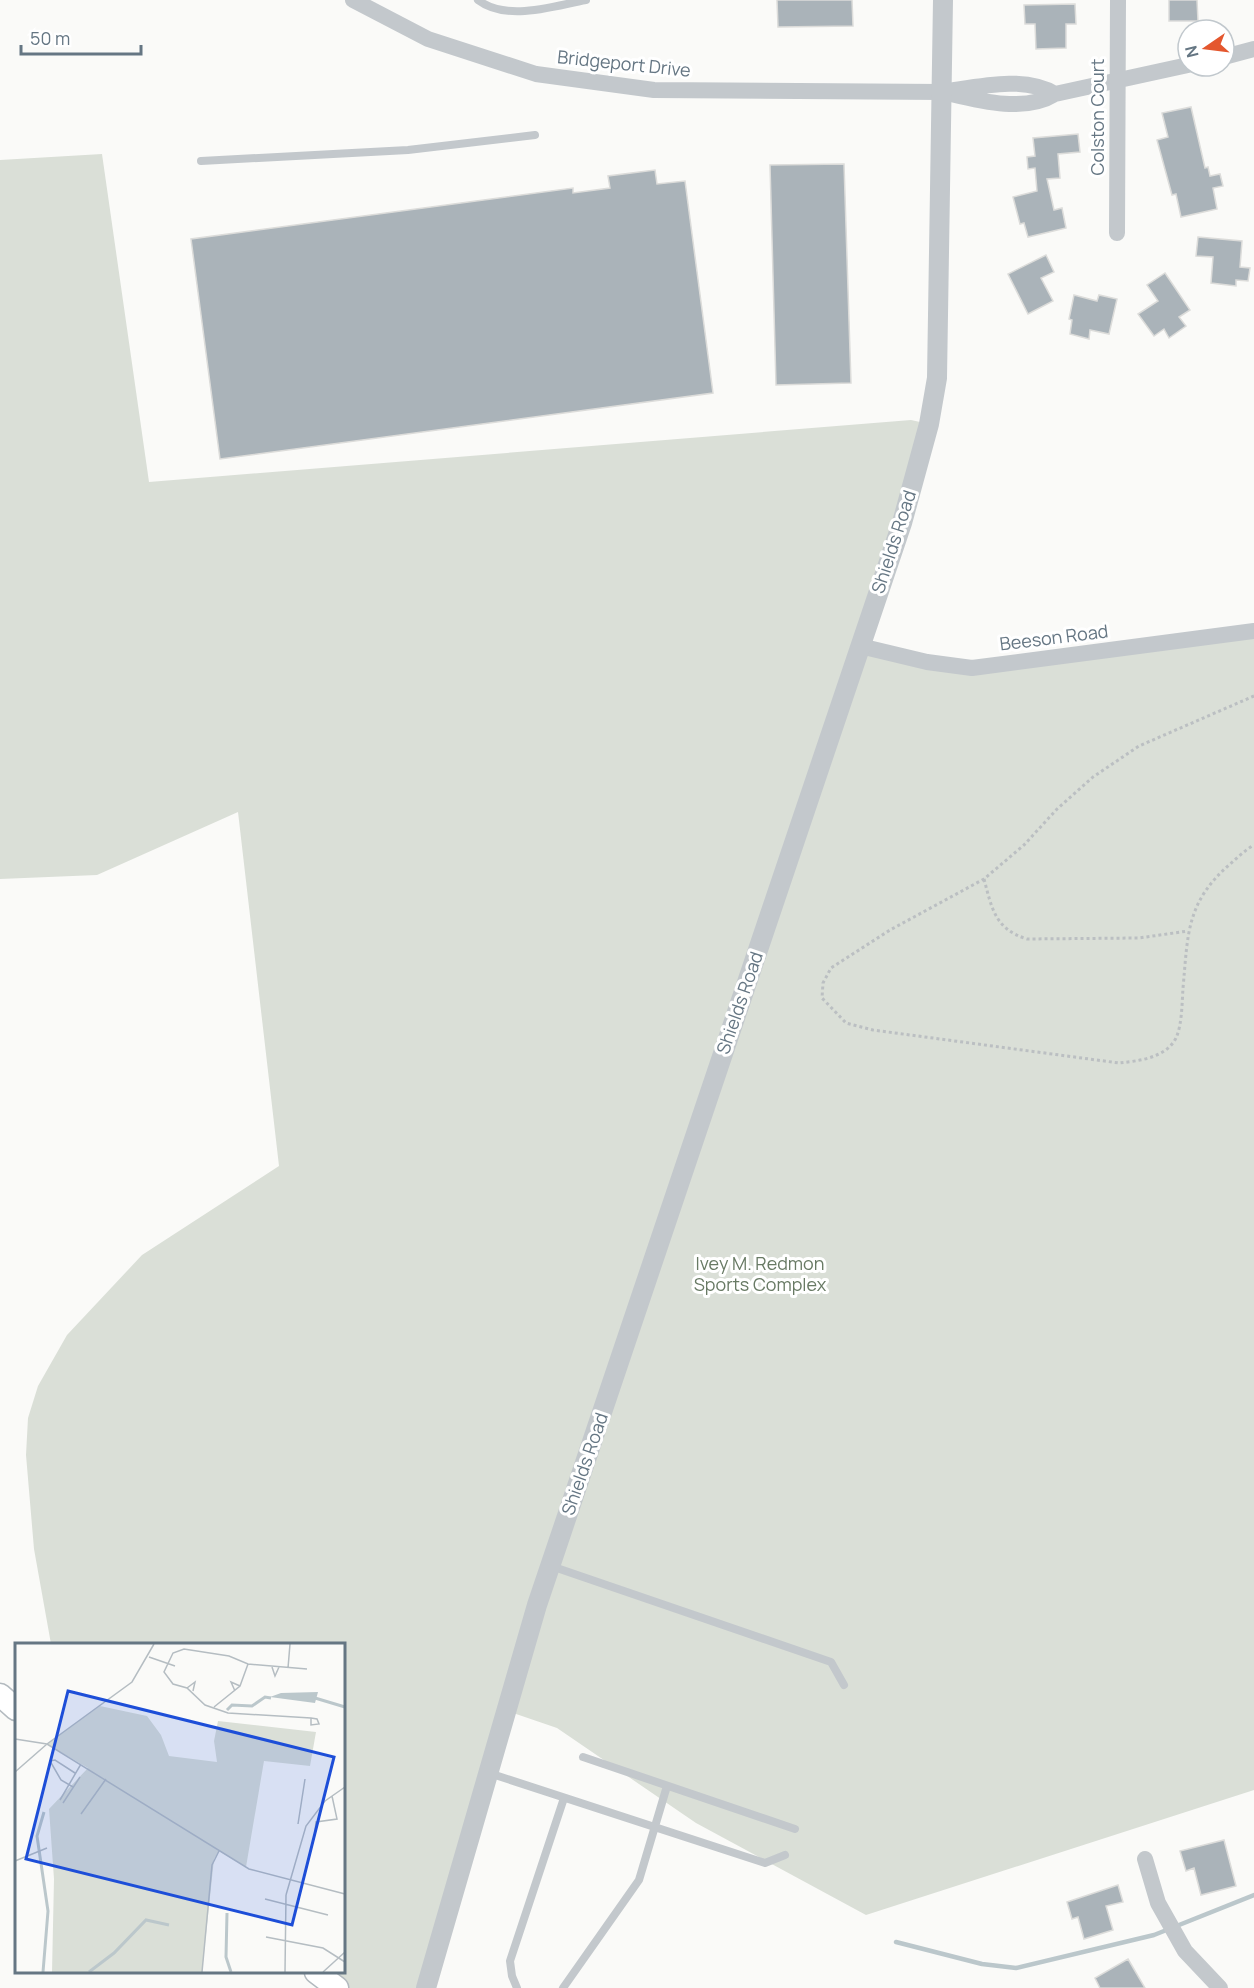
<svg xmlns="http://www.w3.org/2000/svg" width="1254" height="1988" font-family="Manrope,sans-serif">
  <rect width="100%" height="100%" fill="#fafaf8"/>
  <!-- green -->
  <path fill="#dadfd7" d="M102,154L149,482L911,420L929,424L860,646L972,668L1254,631V1790L866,1915L696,1823L557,1728L507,1711L426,1988H337L316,1972H344V1644H51L34,1549L26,1455L28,1418L38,1386L67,1335L142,1255L279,1166L238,812L97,875L0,879V160Z"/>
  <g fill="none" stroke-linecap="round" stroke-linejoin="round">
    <!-- stream -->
    <path stroke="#bbc7cb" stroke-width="4.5" d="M896,1942L982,1964L1016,1968L1154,1935L1254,1895"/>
  </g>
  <!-- building -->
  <path fill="#aab3b9" stroke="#dcdcda" stroke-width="1.5" d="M777,0H852L853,26L778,27Z
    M1169,0H1197L1198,21H1169Z
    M1075,4L1076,24H1066V48L1036,49L1035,24H1025L1024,5Z
    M1191,107L1205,168L1208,167L1210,176L1220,174L1223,186L1213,188L1217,209L1181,217L1176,194L1172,195L1157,140L1168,137L1162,113Z
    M1078,134L1080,152L1058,154L1060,178L1047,179L1054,210L1062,208L1066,228L1028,237L1024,223L1020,224L1013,197L1037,191L1035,168L1028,169L1027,157L1035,156L1033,138Z
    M844,164L851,383L776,385L770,165Z
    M655,170L657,184L685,181L713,393L220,459L191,239L573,188V193L610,188L608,176Z
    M1198,237L1242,241L1240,267L1250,268L1248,281L1236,280V286L1211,283L1213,257L1196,256Z
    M1046,255L1054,272L1041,278L1053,301L1028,314L1008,274Z
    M1165,273L1190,310L1179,317L1186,326L1169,338L1164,329L1154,336L1138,314L1158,301L1147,285Z
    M1074,295L1097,301L1099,295L1117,299L1109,334L1090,330L1089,339L1070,334L1072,320L1069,319Z
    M1224,1840L1236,1886L1201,1895L1194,1868L1186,1871L1180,1851Z
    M1118,1885L1123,1902L1106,1906L1113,1930L1084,1939L1078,1917L1072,1919L1067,1902Z
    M1128,1959L1145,1988H1100L1095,1978Z"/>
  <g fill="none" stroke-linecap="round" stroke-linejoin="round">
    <!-- secondary casing -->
    <g stroke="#b3babf" stroke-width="25">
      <path id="secondary" d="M0,1695L16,1709
        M316,1972L337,1988"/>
    </g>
    <!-- path -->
    <path stroke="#bbbfc2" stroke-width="3" stroke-dasharray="3 3" stroke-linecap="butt" d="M1254,696L1139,746L1093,777L1057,809L1024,845L984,879L890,930L831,968L823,983L822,998L846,1023L873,1030L1119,1063C1138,1061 1166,1058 1176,1038C1182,1025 1182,1003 1183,988C1188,934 1186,903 1229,865C1237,858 1245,850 1254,845
      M984,879C992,909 995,929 1027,939L1139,938L1188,931"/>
    <!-- service -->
    <path stroke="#c3c8cc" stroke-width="8" d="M478,0C507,22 553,6 586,0
      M201,161L408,150L535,135
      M551,1566L831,1662L844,1685
      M583,1757L795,1829
      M489,1773L765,1863L785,1855
      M517,1988L512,1976L510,1961L564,1798
      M563,1988L639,1880L667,1786"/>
    <!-- minor -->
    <path stroke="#c3c8cc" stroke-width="16" d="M353,0L428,39L536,74L654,90L942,92C977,87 1024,75 1055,94
      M1224,57L1254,49
      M951,94C984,102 1026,112 1055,94L1188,65
      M1117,233L1118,0
      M860,646L927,662L972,668L1254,631
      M1145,1859L1158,1903L1185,1951L1220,1988"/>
    <!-- tertiary -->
    <path stroke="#c3c8cc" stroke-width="20" d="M426,1988L537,1605L902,523L929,424L937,378L943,0"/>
    <!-- secondary -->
    <use href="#secondary" stroke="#fff" stroke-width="22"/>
  </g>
  <g text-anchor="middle" stroke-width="6" stroke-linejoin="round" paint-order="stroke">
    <!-- street labels -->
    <g font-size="18" fill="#657683" stroke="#fff">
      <text transform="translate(624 64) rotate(6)" y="6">Bridgeport Drive</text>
      <text transform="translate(1098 117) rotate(-90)" y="6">Colston Court</text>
      <text transform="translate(894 542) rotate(-72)" y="6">Shields Road</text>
      <text transform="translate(1054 638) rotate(-7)" y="6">Beeson Road</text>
      <text transform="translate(740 1003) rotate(-71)" y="6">Shields Road</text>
      <text transform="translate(585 1464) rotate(-71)" y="6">Shields Road</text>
    </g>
    <!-- park labels -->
    <g font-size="18" fill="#687a64" stroke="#fff">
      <text x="760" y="1270">Ivey M. Redmon<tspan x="760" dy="21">Sports Complex</tspan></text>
    </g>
  </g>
  <!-- overview -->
  <g transform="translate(15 1643)">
    <rect width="330" height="330" fill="#fafaf8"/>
    <path d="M85,63L132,73L146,92L154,113L202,119L199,98L203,78L301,89L295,123L249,118L231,224L204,208L199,216L187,329H37L39,236L34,166L73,125L32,101Z" fill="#dadfd7"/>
    <path d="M303,49L300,60L255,54L266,50Z" fill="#bbc7cb"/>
    <path fill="none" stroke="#bbc7cb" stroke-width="3" d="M300,55L330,64M212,67L217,62L237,63L250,54L256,55M212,270L211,314L216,329M28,329L33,268L22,193L29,169M74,329L99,310L131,277L154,282"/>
    <path fill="none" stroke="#b5bdc2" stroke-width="1.5" d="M134,14L160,23M257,24L260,33L264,24M273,25L275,1M292,26L233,21L214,13L169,6L158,10L149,29L158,41L172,45L190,62L213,70L296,75L302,76L304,81L296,82V75M172,45L180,39L178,48M220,48L216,39L225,43M199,64L225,43L233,21M0,96L32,101L234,226L330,251M0,129L32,101L117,39L139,1M58,144L46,137L35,118L40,117L60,130M45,157L66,121M48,160L65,134M66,171L91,136M283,181L290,136M299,197L301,179L322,176L317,153M0,218L32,205M271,252L291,183L310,158L330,144M250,256L313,272M251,294L308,305L330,319M187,329L197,222L204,208M270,329L271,252M308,329L330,309"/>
    <path fill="#1d4ed8" fill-opacity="0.15" stroke="#1d4ed8" stroke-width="3" d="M53,48L319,114L277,282L11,216Z"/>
    <rect width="330" height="330" fill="none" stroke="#657683" stroke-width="3"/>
  </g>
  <!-- north arrow -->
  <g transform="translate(1206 48) rotate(256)"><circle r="28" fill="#ffffff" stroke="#c1c8cd" stroke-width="1.5"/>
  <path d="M0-4.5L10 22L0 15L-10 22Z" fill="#e4572e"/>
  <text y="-9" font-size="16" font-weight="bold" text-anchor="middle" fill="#657683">N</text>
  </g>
  <!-- scale -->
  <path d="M21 45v9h120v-9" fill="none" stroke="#657683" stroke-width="3"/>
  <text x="30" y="45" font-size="18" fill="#657683" stroke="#ffffff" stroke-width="4.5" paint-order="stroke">50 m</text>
</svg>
